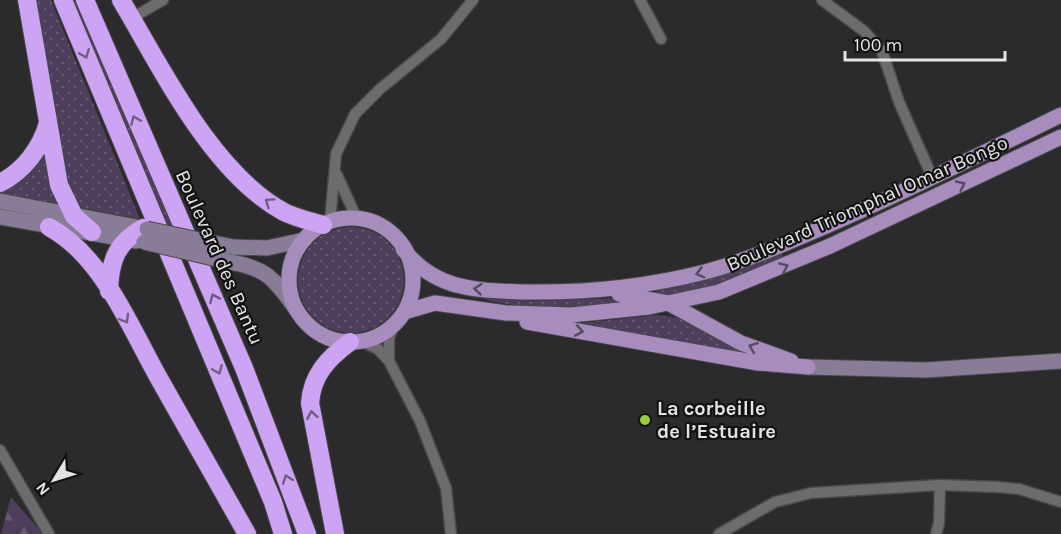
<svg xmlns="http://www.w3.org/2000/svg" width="1061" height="534" font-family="Karla,sans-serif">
  <defs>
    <pattern id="grass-dots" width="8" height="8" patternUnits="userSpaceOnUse" patternTransform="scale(1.5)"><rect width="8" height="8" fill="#4d3e5b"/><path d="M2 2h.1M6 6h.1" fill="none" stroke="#665a72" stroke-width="1.8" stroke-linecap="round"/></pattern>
    <pattern id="forest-firs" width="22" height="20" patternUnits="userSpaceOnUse" patternTransform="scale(1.5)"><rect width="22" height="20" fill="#4d3e5b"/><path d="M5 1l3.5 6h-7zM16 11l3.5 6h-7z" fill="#665a72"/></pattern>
  </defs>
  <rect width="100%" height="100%" fill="#2b2a2c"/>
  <!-- grass -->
  <path fill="url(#grass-dots)" d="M35,0H51L140,219L82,208L68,189Z
    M70,0H79L176,233L165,230Z
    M47,142L60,206L0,195V189Z
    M298 280a53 53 0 1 1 106 0a53 53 0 1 1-106 0Z
    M782,254L783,258C748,273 686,303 649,293L707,280Z
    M481,298L530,301L623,298L628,303C585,307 522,312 481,298Z
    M657,315L681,318L761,357L573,324Z"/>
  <!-- forest -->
  <path fill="url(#forest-firs)" d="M11,497L43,534H1Z"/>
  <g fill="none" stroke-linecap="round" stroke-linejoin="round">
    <!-- street casing -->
    <g stroke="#4a494a" stroke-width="13">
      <path id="street" d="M640,0L661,39
        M822,0L864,31L882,51L899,102L933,179
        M132,18L163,0
        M337,175L357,219
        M330,222L336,154L355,114L380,89L441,39L473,0
        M361,341L378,349L389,361L420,421L446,488L451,534
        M389,360V338L394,325
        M0,450L49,534
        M719,534L775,502L811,493L940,485L998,487L1019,489L1061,502
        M936,534L939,523L940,485"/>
    </g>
    <!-- secondary casing -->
    <g stroke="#4a494a" stroke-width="17">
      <path id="secondary" d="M0,201L147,229
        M0,217L136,241
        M233,247L267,248L304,240
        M230,262C267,268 275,280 296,309
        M808,367L926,370L1061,361"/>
    </g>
    <!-- primary casing -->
    <g stroke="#4a494a" stroke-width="17">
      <path id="primary" d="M289 280a62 62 0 1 1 124 0a62 62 0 1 1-124 0Z
        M403,249C436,291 476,290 525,292C586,293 646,287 705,272C738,263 771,250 803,236C890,199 975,157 1061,115
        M619,294L668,303L741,343L791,361
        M404,312L435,303L506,313L571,315L649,307L719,292L830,246L1061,137
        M527,322L758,363L808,367"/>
    </g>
    <!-- highway casing -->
    <g stroke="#4a494a" stroke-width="20">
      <path id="highway" d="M27,0L59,185L74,216L92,232
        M63,0L273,502L283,534
        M85,0L244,368L307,534
        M121,0C162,69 212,173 284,212C296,218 310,221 323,225
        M0,183C24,171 41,148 48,123
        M49,227C104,257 131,330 161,382C189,432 218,483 247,534
        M109,291C110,261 116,243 143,228
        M335,534L310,403C312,375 328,358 350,342"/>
    </g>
    <!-- street -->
    <use href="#street" stroke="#6c6b6d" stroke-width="10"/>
    <!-- secondary -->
    <use href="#secondary" stroke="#897c96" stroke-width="15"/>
    <!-- primary -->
    <use href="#primary" stroke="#a68dbe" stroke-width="15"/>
    <!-- highway -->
    <use href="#highway" stroke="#cda4f4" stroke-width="18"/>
    <!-- secondary-bridge casing -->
    <g stroke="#4a494a" stroke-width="17" stroke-linecap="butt">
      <path id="secondary-bridge" d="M147,229L233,247
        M144,242L230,262"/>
    </g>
    <!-- secondary-bridge -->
    <use href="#secondary-bridge" stroke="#897c96" stroke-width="15"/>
  </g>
  <!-- one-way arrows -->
  <defs><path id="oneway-chevron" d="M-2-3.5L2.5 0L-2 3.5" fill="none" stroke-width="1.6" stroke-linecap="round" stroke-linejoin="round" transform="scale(1.5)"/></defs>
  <g stroke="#705c84">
    <use href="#oneway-chevron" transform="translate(85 54) rotate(68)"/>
    <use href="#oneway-chevron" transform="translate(135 120) rotate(-113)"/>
    <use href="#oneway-chevron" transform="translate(269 202) rotate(-145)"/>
    <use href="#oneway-chevron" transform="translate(214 298) rotate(-114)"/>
    <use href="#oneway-chevron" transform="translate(125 319) rotate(60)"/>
    <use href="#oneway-chevron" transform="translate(218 370) rotate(67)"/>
    <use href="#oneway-chevron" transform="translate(312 415) rotate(-100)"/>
    <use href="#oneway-chevron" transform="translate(287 479) rotate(-111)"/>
  </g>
  <g stroke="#554a60">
    <use href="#oneway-chevron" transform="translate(961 185) rotate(-25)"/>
    <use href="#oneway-chevron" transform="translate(784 267) rotate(-24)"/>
    <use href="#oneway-chevron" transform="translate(700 273) rotate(166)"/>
    <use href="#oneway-chevron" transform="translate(478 289) rotate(-175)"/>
    <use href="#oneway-chevron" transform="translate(579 331) rotate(10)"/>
    <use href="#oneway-chevron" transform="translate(753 347) rotate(-159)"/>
  </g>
  <!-- markers -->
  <circle fill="#97cc38" stroke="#131314" stroke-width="2" cx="645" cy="420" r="6"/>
  <g text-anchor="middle" stroke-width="4.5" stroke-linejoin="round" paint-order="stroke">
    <!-- street labels -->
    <g font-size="20" fill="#e5e4e5" stroke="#131314">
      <text transform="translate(867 203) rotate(-24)" y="7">Boulevard Triomphal Omar Bongo</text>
      <text transform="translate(220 257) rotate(66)" y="7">Boulevard des Bantu</text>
    </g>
    <!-- poi labels -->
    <g font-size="20" font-weight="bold" fill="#e5e4e5" stroke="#131314" text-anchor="start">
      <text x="657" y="415">La corbeille<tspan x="657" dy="23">de l’Estuaire</tspan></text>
    </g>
  </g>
  <!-- north arrow -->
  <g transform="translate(54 480) rotate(232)" stroke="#131314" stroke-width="4.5" paint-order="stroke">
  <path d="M0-4.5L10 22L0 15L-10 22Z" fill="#e5e4e5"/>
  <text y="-9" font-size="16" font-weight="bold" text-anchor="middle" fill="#e5e4e5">N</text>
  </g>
  <!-- scale -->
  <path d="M845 51v9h160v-9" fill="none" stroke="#e5e4e5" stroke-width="3"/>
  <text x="854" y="51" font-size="18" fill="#e5e4e5" stroke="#131314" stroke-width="4.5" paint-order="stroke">100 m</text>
</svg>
